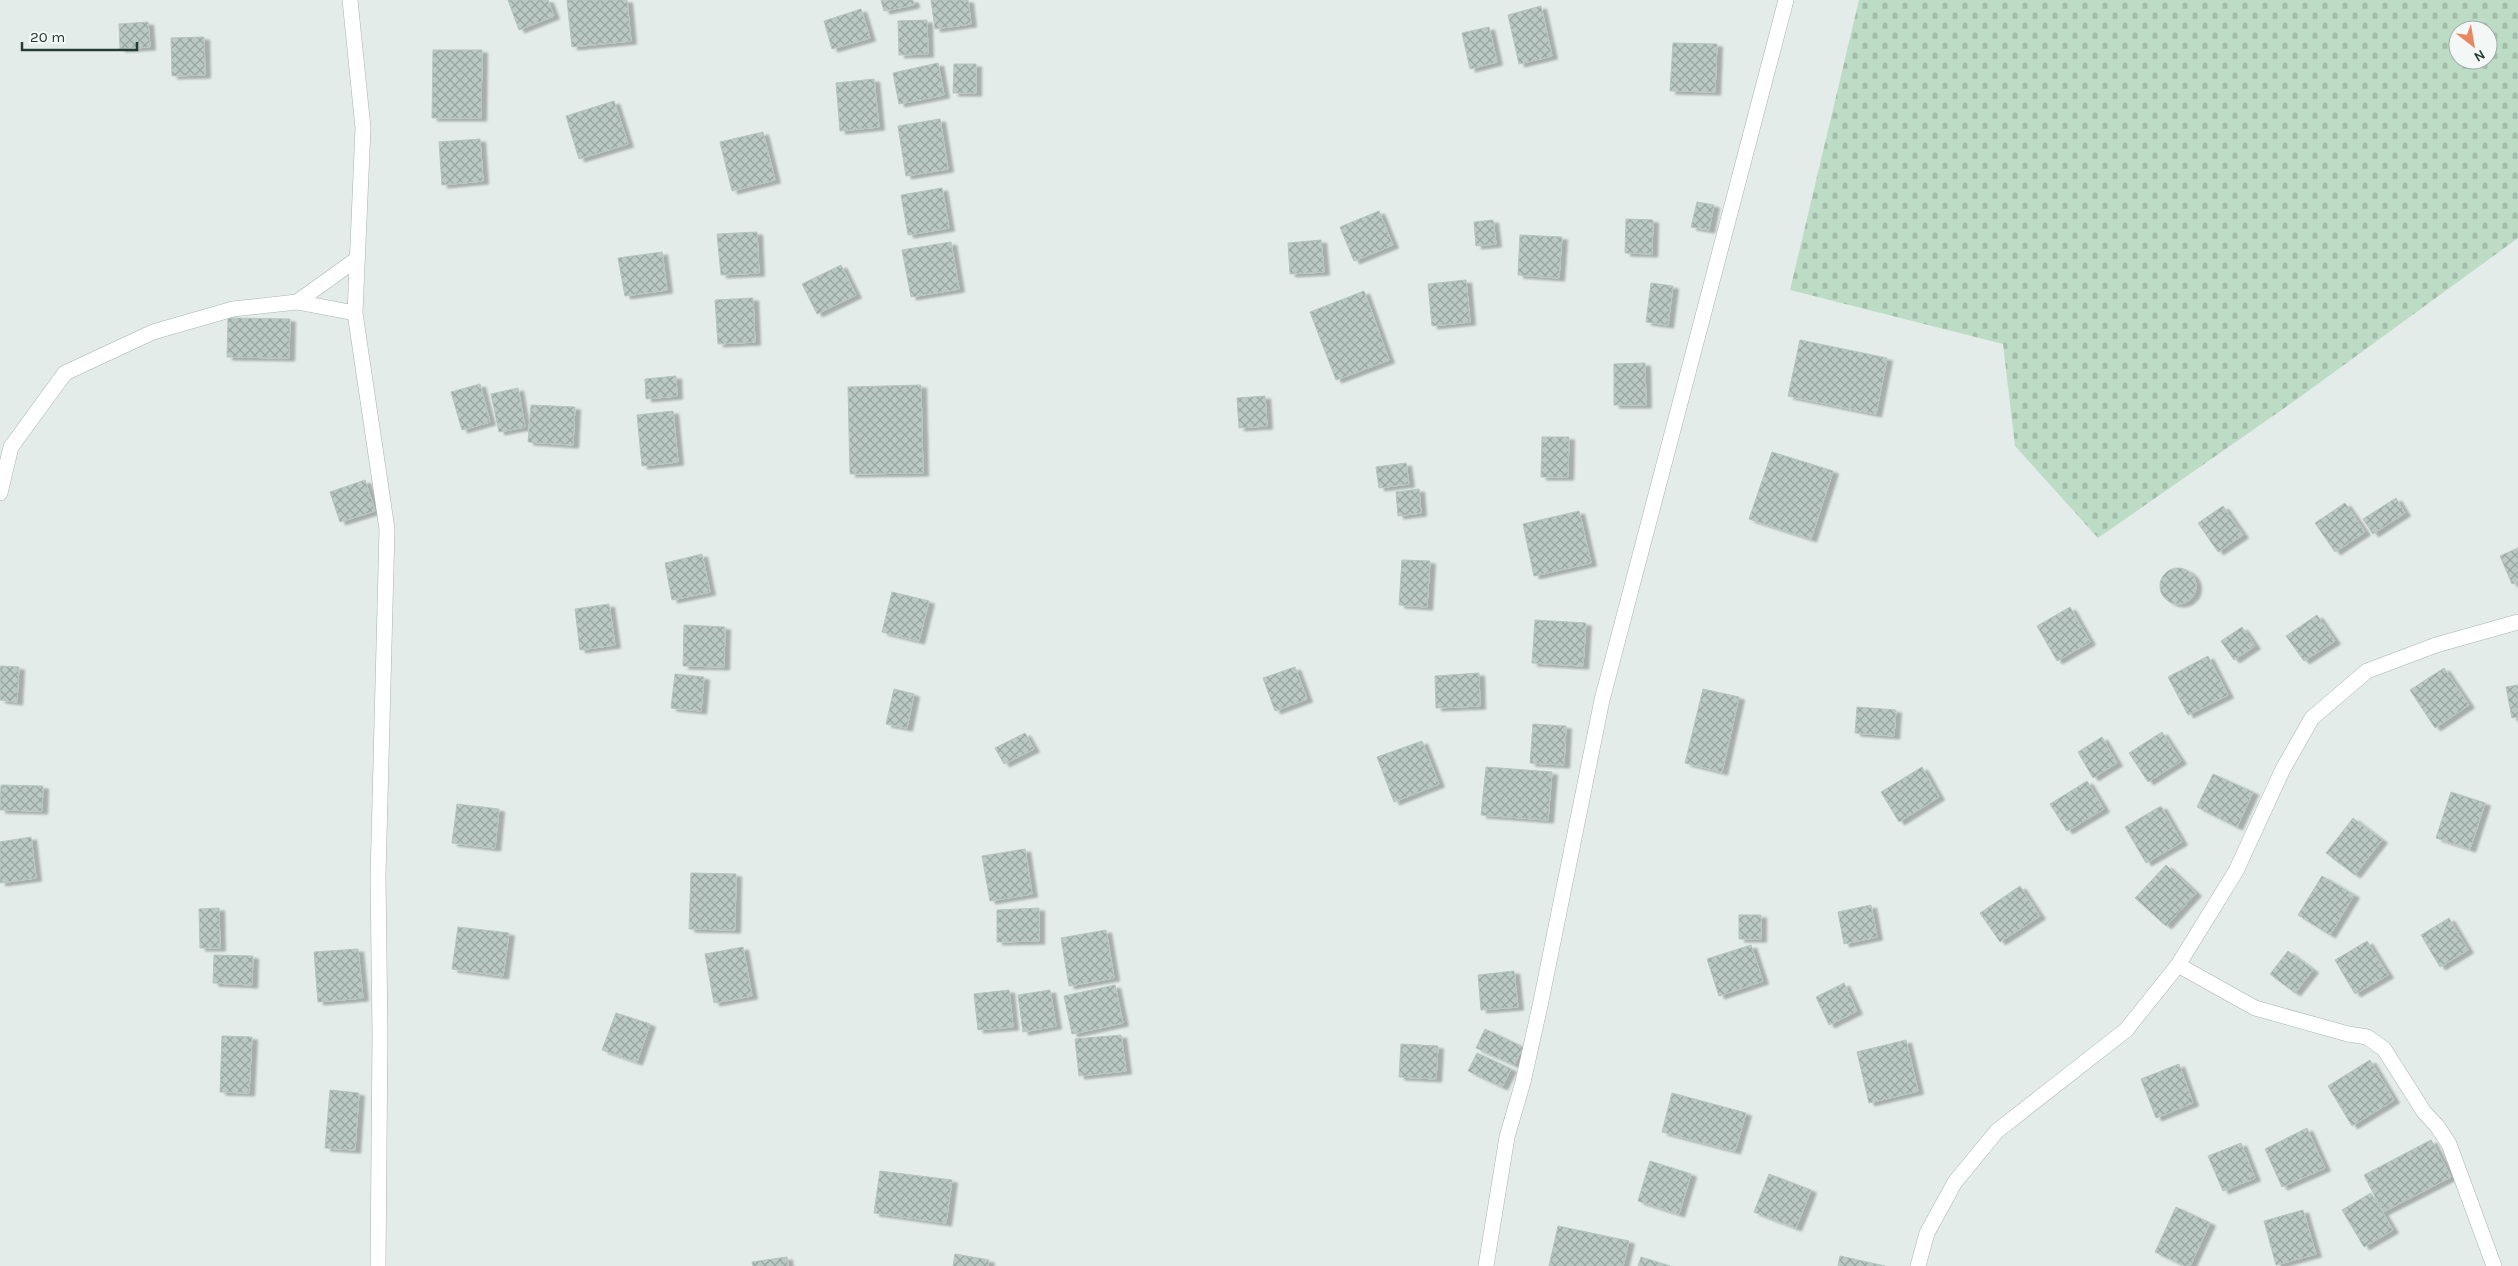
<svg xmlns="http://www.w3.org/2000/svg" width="2518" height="1266" font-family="Karla,sans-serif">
  <defs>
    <pattern id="cemetery-stones" width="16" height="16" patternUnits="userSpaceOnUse" patternTransform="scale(1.25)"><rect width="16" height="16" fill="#bddcc6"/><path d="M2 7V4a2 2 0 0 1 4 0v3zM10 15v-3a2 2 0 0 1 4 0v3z" fill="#a2beab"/></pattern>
    <pattern id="building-cross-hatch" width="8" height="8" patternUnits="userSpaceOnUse" patternTransform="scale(1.25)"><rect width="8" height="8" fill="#bbc9c4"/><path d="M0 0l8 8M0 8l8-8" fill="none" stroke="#98a4a0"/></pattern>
    <filter id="shadow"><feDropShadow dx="5.5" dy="3" stdDeviation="1" flood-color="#0004"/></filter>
  </defs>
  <rect width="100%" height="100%" fill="#e3ece8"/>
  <!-- cemetery -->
  <path fill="url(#cemetery-stones)" fill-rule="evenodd" d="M1859,0H2518V238L2300,397L2098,538L2015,446L2003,344L1790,290ZM2458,30H2488V60H2458Z"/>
  <!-- building -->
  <path fill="url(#building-cross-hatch)" stroke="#b5c5bf" filter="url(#shadow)" d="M508,0H548L554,16L519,30Z
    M567,0H627L631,41L572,47Z
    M881,0H913L914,5L884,11Z
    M931,0H968L971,24L935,29Z
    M1541,6L1552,56L1519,64L1508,15Z
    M861,9L870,38L832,49L824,21Z
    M927,20L928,54L899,55L898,21Z
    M148,22L150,47L120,49L119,24Z
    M1489,27L1497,62L1470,69L1462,33Z
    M204,37L205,75L172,76L171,38Z
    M1673,43L1717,44L1715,92L1670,91Z
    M433,50H482L481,118H432Z
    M938,63L944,95L899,104L893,73Z
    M954,64H976V93H953Z
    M874,79L879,127L840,131L836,83Z
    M614,101L628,144L579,159L566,116Z
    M940,119L948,169L906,176L898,126Z
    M763,132L775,180L732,191L720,142Z
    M480,139L483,181L442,185L439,142Z
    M942,188L949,228L908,235L901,195Z
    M1697,202L1714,205L1709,230L1691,227Z
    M1379,211L1393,245L1354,261L1340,227Z
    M1626,219L1653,220L1652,254L1625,253Z
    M1493,220L1496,244L1476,246L1474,222Z
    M757,232L759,273L721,275L717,234Z
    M1520,235L1562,237L1559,278L1518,275Z
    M1321,240L1324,272L1290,274L1288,243Z
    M951,242L959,289L911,297L902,250Z
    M662,252L667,290L625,296L618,258Z
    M841,265L856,295L817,314L802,284Z
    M1466,280L1470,322L1432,326L1428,284Z
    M1651,283L1673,286L1668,325L1646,322Z
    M1364,291L1389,360L1336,380L1310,312Z
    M753,298L755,342L718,344L715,300Z
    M228,318L290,319L289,358L227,357Z
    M1800,340L1887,358L1876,414L1788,396Z
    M1645,363L1646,405H1614V364Z
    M676,376L677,396L646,399L645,379Z
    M480,384L490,422L462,430L451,392Z
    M921,385L923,473L850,474L848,387Z
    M518,388L525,427L499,432L491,394Z
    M1265,396L1267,426L1239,428L1237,398Z
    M531,405L575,407L573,445L528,442Z
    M673,411L678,462L642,466L637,415Z
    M1542,437H1569L1568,477H1541Z
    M1772,452L1833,471L1811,539L1749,519Z
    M1406,463L1409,484L1379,488L1376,467Z
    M365,480L375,511L340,522L330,492Z
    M1419,489L1421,513L1398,516L1396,492Z
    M2396,498L2405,513L2373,534L2363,519Z
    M2345,503L2365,532L2335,552L2315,523Z
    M2223,506L2243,535L2218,552L2198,523Z
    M1579,511L1591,563L1534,576L1523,524Z
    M2518,548V582L2512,584L2500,556Z
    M702,554L710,592L672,600L665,563Z
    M1402,560L1430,561L1427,607L1399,605Z
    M2160 586a18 18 0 1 1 36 0a18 18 0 1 1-36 0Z
    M892,592L929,601L919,641L882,632Z
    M609,604L615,645L580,650L575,609Z
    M2070,607L2090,642L2057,661L2037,626Z
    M2317,615L2335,641L2304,661L2286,636Z
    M1535,620L1586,623L1583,666L1532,663Z
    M684,625L725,627L724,667L683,666Z
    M2242,627L2255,646L2234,660L2221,641Z
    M2208,656L2228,695L2188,715L2168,677Z
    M0,666L19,667L17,702L0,700Z
    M1295,667L1307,699L1275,711L1263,678Z
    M2444,668L2469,705L2435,728L2410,690Z
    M1479,673L1480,706L1436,708L1435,676Z
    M675,674L704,677L701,711L671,708Z
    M2518,685V717L2512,718L2506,687Z
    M894,689L914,694L907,728L886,724Z
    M1703,689L1739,697L1722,772L1685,763Z
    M1857,707L1896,710L1894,736L1855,733Z
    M1533,724L1566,726L1564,765L1530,763Z
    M2162,732L2181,761L2148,782L2129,753Z
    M1025,733L1034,749L1004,764L995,748Z
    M2102,737L2117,763L2093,778L2078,752Z
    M1422,741L1439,784L1394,802L1377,757Z
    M1486,767L1552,772L1548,820L1481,815Z
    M1922,767L1939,797L1899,822L1881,792Z
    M2213,774L2253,792L2237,827L2197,807Z
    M2087,781L2104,809L2067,831L2050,804Z
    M1,785L43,786L42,811L0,810Z
    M2451,792L2485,803L2470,849L2436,838Z
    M457,804L499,809L495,848L452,843Z
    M2161,806L2182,842L2146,863L2125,827Z
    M2353,818L2382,840L2355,875L2326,853Z
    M31,837L36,878L0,883V842Z
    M1025,849L1032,894L990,901L982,856Z
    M2166,865L2196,893L2166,926L2135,898Z
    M691,873L736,874L735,930L689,929Z
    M2322,876L2354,895L2330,935L2298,915Z
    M2020,886L2040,916L2000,942L1980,913Z
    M1871,905L1877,937L1844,944L1838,912Z
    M219,908L220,948H200L199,909Z
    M1039,908V941L997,942V910Z
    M1739,915H1761V939H1739Z
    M2449,918L2468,950L2440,967L2421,935Z
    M458,927L509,933L503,976L452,969Z
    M1106,930L1114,978L1069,986L1061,938Z
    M2367,941L2388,975L2355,994L2335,960Z
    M1751,945L1763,981L1719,996L1707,959Z
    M743,947L752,996L714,1003L705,954Z
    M358,949L363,998L318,1002L314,952Z
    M2288,951L2313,970L2295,993L2270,974Z
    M214,955L253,956L252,985L213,983Z
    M1514,971L1518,1007L1481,1010L1478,975Z
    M1844,983L1857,1011L1829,1025L1816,997Z
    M1115,985L1123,1023L1072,1034L1064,996Z
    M1009,990L1013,1027L978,1030L974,994Z
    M1050,990L1056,1026L1023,1032L1018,995Z
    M616,1013L650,1024L637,1062L602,1050Z
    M1485,1029L1523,1047L1514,1065L1476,1048Z
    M1121,1035L1126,1071L1079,1076L1075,1039Z
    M222,1036L252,1037L249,1093L220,1092Z
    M1906,1040L1918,1091L1869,1103L1857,1052Z
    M1401,1044L1438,1046L1436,1079L1399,1077Z
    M1477,1053L1511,1069L1502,1087L1468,1071Z
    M2370,1060L2394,1100L2352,1126L2328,1086Z
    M2179,1064L2193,1103L2156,1118L2141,1079Z
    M330,1090L359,1093L355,1150L325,1148Z
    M1672,1093L1746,1113L1735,1151L1662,1132Z
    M2307,1128L2325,1168L2282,1187L2265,1149Z
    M2431,1140L2451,1177L2383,1212L2364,1175Z
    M2241,1143L2255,1178L2223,1191L2208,1156Z
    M1650,1161L1691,1174L1679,1214L1638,1201Z
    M880,1171L952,1180L946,1223L874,1213Z
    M1769,1174L1811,1190L1796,1228L1754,1212Z
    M2371,1193L2393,1230L2364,1247L2342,1210Z
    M2176,1207L2210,1223L2190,1266H2185L2155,1252Z
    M2303,1210L2316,1254L2276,1265L2264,1221Z
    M1558,1226L1629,1241L1623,1266H1549Z
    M955,1254L989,1260L988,1266H953Z
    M1840,1256L1885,1266H1838Z
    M787,1257L788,1266H753L752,1262Z
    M1641,1257L1670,1266H1638Z"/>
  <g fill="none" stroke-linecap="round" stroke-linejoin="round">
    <!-- minor casing -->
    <g stroke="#a6b4af" stroke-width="16">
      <path id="minor" d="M350,0L363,128L355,313L387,529L378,877L380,1034L378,1266
        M297,302L357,259
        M0,493L11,447L65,373L153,332L233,309L297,302L355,313
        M2178,965L2255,1008L2348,1034L2367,1037L2384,1049L2424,1112L2437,1126L2449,1144L2494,1266
        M1486,1266L1507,1137L1523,1082L1540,1006L1602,700L1786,0
        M1918,1266L1927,1233L1955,1182L1997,1131L2126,1030L2178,965L2236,871L2283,769L2312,718L2367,671L2436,645L2518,622"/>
    </g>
    <!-- minor -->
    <use href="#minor" stroke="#fff" stroke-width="15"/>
  </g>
  <!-- north arrow -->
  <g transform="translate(2473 45) rotate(149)"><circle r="24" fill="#f3f8f6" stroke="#a0ada9"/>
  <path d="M0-4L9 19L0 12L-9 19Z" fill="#ea8763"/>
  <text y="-8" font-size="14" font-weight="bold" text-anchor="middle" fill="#243c36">N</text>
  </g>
  <!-- scale -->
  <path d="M22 42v8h115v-8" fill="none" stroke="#243c36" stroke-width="2.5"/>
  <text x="30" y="42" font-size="15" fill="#243c36" stroke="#f3f8f6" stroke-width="4" paint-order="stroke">20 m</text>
</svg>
